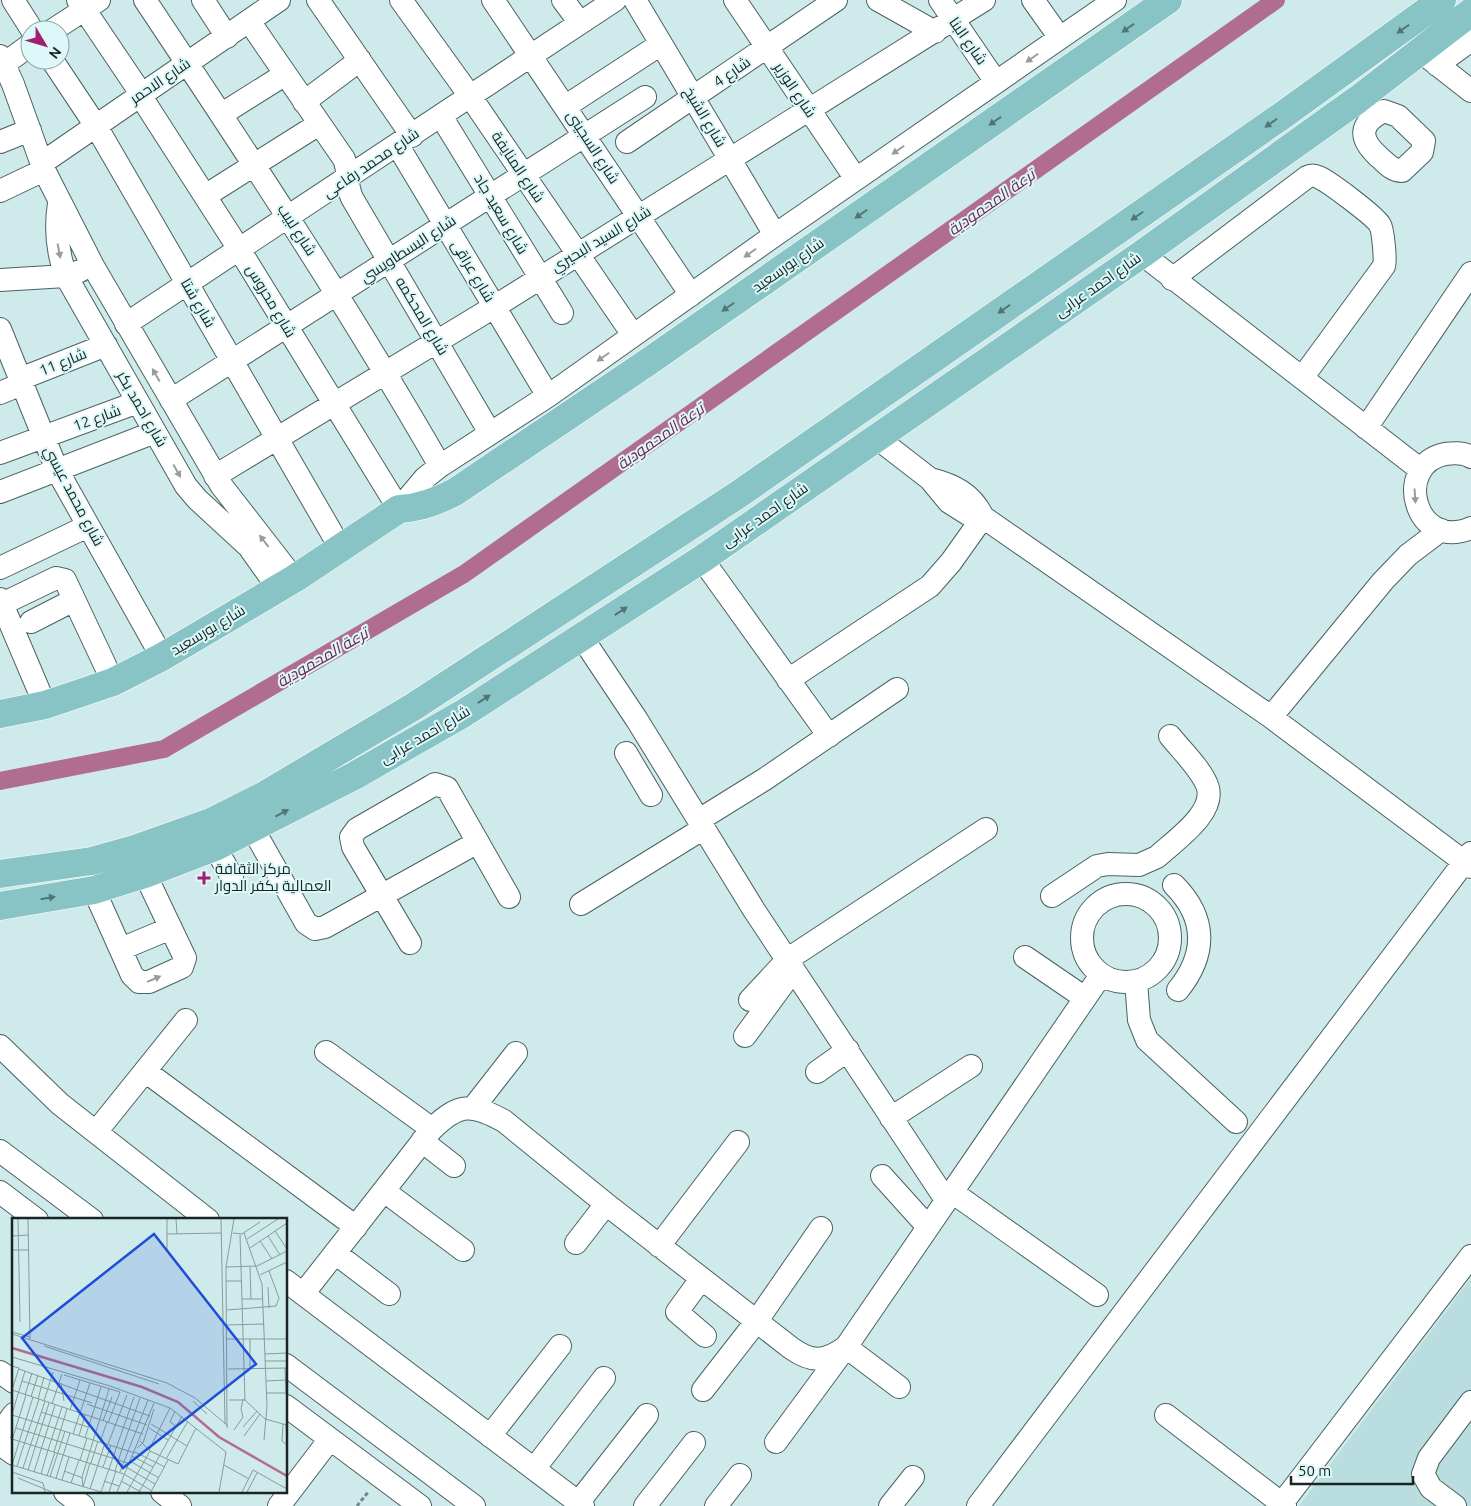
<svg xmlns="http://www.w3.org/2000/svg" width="1471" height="1506" font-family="Ubuntu,Cairo,sans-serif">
  <rect width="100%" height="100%" fill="#cfeaeb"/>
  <!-- built -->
  <path fill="#badedf" d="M1471,1278V1506H1299Z"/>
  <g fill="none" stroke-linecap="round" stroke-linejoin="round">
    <!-- canal -->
    <path stroke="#b16d8e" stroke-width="18" d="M0,781L164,749L464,574L1276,0"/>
    <!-- minor casing -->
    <g stroke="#4a6263" stroke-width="24">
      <path id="minor" d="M13,0L32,30
        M78,0L142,95
        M145,0C247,153 348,306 440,466
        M203,0L227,37
        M318,0L412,136
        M401,0L470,96L633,335
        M493,0L691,295
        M563,0L580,23
        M635,0L775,235
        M735,0L856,179
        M878,0L935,32
        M940,0L996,82
        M1033,0L1060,38
        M249,21L344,159C350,174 345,182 352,198L490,433
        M53,30L99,0
        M1420,51L1471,91
        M0,56L13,84L44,170L93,266L221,485L294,579
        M52,60L96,126L341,549
        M4,64L30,45
        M1437,65L1471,40
        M140,95L239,249L399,509L425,478L440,466L548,396L775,235L1115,0
        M304,102L360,60
        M566,106L661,44
        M1384,111L1398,116L1424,141L1422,152L1402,171C1392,171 1386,163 1379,157C1359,139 1358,124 1384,111Z
        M222,114L284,75
        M441,116L562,313
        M0,142L30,130
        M627,142L836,0
        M398,146L548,396
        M42,163L279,0
        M0,191L44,170
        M205,196L319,124
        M59,203C55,229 57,252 66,276L186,486L197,499L249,547L278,588
        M1142,254L1421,470
        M1172,279L1307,177C1311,175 1314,175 1318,177C1327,180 1376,217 1380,225C1383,230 1386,261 1384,266L1302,378
        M0,280L66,276L80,271
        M126,324L615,0
        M0,329L57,470L162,657
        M20,379L106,345
        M0,393L22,384
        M171,400L645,97
        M1366,428L1471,273
        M877,438L930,479L949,502L968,514L983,517L1271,717L1471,867
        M0,453L138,402
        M1471,457C1463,452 1453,453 1445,454C1392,465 1415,552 1471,528
        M215,476L494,307L984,0
        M930,479C954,485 972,494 983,517
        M0,492L155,432
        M702,559L829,736
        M0,568L88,526
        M0,599L45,705
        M2,604L56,578L65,580L113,682
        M31,622L74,600
        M581,636L637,720L754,910L946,1200
        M788,680L930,586L951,562L983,517
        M1271,717L1383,581L1408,555L1441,530
        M626,753L651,795
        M699,820L765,779L897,689
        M253,829L306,923L315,929L325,927L478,842
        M215,847L232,877
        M1174,885C1207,918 1207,954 1178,990
        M94,890L132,975L139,982H149L182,967L185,958L145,874
        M1082 938a44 44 0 1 1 88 0a44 44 0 1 1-88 0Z
        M1052,896L1097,866L1108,864L1139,865L1157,857C1174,841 1218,812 1207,785C1200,768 1182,751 1170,736
        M581,904L704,828
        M410,943L353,847L351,837L357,829L430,787L435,784L447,788L509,897
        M121,949L171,928
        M1025,957L1085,998
        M1136,981L1139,1020L1147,1040L1236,1122
        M750,1000L788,959L986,829
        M745,1036L789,976
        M0,1046L60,1104L208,1220
        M326,1052L432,1129
        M145,1071L356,1227
        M817,1072L848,1050
        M473,1108L516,1053
        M891,1118L971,1066
        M96,1132L186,1020
        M422,1141L454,1166
        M0,1151L92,1220
        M882,1176L928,1227
        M384,1191L463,1250
        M0,1192L37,1220
        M952,1192L1097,1295
        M576,1243L606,1204
        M659,1246L738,1142
        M335,1253L389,1294
        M701,1279L677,1312L705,1336
        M286,1281L583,1506
        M303,1294L432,1129C459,1103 471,1103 504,1121L606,1204L791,1348C812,1363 825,1362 846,1347L1101,975
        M286,1365L474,1506
        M0,1372L14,1382
        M703,1390L756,1322L821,1228
        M286,1406L420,1506
        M1166,1415L1285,1506
        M0,1433L14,1414
        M490,1436L560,1346
        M776,1442L846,1347L899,1387
        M0,1444L14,1454
        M534,1469L604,1378
        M65,1492L83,1506
        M162,1492L180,1506
        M578,1503L647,1415
        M279,1506L330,1439
        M645,1506L694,1443
        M716,1506L740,1475
        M890,1506L913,1477
        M978,1506L1471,853
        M1280,1506L1471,1256
        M1455,1506L1431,1488L1423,1474L1429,1458L1471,1402"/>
    </g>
    <!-- major casing -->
    <g stroke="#fff" stroke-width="29">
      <path id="major" d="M0,714L45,705L113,682L162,657L294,579L399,509C420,508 437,501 455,492L648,362L1168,0
        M0,874L92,861L135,849L211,822L263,796L413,707L739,494L1283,115L1442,0
        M0,906L94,890L145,874L215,847L354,776L464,713L702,559L1142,254L1357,100L1471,12"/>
    </g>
    <!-- path -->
    <path stroke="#758788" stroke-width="3" stroke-dasharray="4 2.5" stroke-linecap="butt" d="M357,1506L369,1491"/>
    <!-- minor -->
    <use href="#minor" stroke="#fff" stroke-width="22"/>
    <!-- major -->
    <use href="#major" stroke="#88c4c5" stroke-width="28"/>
  </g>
  <!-- one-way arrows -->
  <defs><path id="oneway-solid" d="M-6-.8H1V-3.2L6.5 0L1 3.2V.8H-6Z" transform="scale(1.25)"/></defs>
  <g fill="#517474">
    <use href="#oneway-solid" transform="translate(1128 28) rotate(145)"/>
    <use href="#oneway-solid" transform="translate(1403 29) rotate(145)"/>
    <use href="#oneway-solid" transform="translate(995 121) rotate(145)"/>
    <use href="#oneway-solid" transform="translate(1271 123) rotate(145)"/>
    <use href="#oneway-solid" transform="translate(861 214) rotate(145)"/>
    <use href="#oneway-solid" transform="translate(1137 216) rotate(145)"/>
    <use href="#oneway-solid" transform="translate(728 307) rotate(145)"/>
    <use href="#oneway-solid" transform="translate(1004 309) rotate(145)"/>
    <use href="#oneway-solid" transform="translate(621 611) rotate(-33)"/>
    <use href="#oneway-solid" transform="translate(484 699) rotate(-33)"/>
    <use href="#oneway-solid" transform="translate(282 813) rotate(-28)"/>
    <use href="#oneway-solid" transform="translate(48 898) rotate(-10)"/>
  </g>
  <g fill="#989c9c">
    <use href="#oneway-solid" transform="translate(1032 58) rotate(145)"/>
    <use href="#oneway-solid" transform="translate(898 150) rotate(145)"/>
    <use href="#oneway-solid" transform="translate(59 251) rotate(79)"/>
    <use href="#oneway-solid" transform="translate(750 253) rotate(145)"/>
    <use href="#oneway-solid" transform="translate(603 357) rotate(145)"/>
    <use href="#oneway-solid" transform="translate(156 375) rotate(-120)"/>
    <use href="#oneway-solid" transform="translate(177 471) rotate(60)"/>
    <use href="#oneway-solid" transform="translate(1415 496) rotate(86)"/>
    <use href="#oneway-solid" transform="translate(264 541) rotate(-128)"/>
    <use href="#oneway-solid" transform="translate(154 979) rotate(-23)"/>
  </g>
  <!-- markers -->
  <path fill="#a21f6f" stroke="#dcf8f8" stroke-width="2" d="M201.5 870.5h5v5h5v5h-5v5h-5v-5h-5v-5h5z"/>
  <g text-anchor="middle" stroke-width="4" stroke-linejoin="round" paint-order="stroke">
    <!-- street labels -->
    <g font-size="15" fill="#1a2424" stroke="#dcf8f8">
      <text transform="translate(968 41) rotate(55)" y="5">شارع البنا</text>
      <text transform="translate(732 72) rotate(-35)" y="5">شارع 4</text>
      <text transform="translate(160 81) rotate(-34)" y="5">شارع الاحمر</text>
      <text transform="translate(795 90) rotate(56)" y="5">شارع الوزير</text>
      <text transform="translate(705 117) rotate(59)" y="5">شارع الشيخ</text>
      <text transform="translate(593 147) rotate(57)" y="5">شارع السجينى</text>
      <text transform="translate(371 163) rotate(-34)" y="5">شارع محمد رفاعى</text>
      <text transform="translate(518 167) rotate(56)" y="5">شارع المنايفة</text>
      <text transform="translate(501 214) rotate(59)" y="5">شارع سعيد جاد</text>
      <text transform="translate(297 230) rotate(57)" y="5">شارع لبيب</text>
      <text transform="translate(601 239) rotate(-31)" y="5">شارع السيد البحيري</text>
      <text transform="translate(408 249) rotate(-33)" y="5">شارع البسطاويسي</text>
      <text transform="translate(788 265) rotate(-35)" y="5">شارع بورسعيد</text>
      <text transform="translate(473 271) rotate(59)" y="5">شارع عراقى</text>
      <text transform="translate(1098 285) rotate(-35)" y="5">شارع احمد عرابى</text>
      <text transform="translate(271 301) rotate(59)" y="5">شارع محروس</text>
      <text transform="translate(198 303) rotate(60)" y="5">شارع شتا</text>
      <text transform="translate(422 316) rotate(59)" y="5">شارع المحكمه</text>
      <text transform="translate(63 362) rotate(-22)" y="5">شارع 11</text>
      <text transform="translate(142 409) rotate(60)" y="5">شارع احمد بكر</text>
      <text transform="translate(97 418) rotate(-20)" y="5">شارع 12</text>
      <text transform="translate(74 496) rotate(62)" y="5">شارع محمد عيسي</text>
      <text transform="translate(765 515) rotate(-35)" y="5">شارع احمد عرابى</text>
      <text transform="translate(208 630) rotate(-31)" y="5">شارع بورسعيد</text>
      <text transform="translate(425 735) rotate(-30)" y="5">شارع احمد عرابى</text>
    </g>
    <!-- poi labels -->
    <g font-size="15" fill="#1a2424" stroke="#dcf8f8" text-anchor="start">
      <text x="215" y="874">مركز الثقافة<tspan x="215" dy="17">العمالية بكفر الدوار</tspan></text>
    </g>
    <!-- water labels -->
    <g font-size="16" font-style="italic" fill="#701e4d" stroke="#dcf8f8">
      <text transform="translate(991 202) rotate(-35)" y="6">ترعة المحمودية</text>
      <text transform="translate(660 436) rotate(-35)" y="6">ترعة المحمودية</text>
      <text transform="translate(322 657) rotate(-30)" y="6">ترعة المحمودية</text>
    </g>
  </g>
  <!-- overview -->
  <g transform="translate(12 1218)">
    <rect width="275" height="275" fill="#cfeaeb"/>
    <path fill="none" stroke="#b16d8e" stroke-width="2.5" d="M0,130L130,169L166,184L207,219L275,258"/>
    <path fill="none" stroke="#879b9b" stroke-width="1" d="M6,1L8,104M16,1L18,121M155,1V33M164,1L165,16M209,1L213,206M263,13L275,31M221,15L230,16L248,4M232,15L250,66L255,188L252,222M155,16L209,15M228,17L233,182M0,18L16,17M256,18L268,37M235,21L266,1M248,23L260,41M238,30L275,5M0,32H16M214,49L245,48L275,33M238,49L239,81M248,57L275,44M214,63H230M256,69L257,90M230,81H250M215,92L264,88L267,80L257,53M215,107L252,106M0,114L18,119M0,116L155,165L183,180L216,208M215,121H275M238,121V151M32,128L147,166M253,136L275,135M0,139L98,168L158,190L214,234M253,143H275M0,148L7,150L0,172M273,150L274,175M7,151L138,198M216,151L275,150M52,157L108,174M10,163L80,185M254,163L273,162M49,165L52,183M0,172L131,216M254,175H274M13,177L20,155M19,179L26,157M26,181L32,159M217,182H233L253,201L275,207M32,183L41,154M181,183L195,196M40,186L50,156M75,186L135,207M58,192L68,162M163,193L158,204L164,208M29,194L76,209M0,196L13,153M0,197L123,235M91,203L100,179M96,205L108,174M139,206L175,228M271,206L270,223L275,227M274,207L275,227M231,209L245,193M4,210L116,245M137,210L156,222M215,210L214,49L222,1M222,212L231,199L229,191L231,181M61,216L78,165M67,218L73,197M232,218L248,196M73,220L89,169M0,221L112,256M0,222L14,177M128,223L138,233L166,246L184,210M88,224L95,204M96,226L115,177M125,230L131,225L142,191M110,231L128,180M36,232L50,189M137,232L158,190M42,234L55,191M123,234L153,249M120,238L141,249M154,241L176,203M68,242L75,220M118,243L147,260M79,245L86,223M0,247L89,274M0,247L21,179M212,247L237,261M5,248L27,181M91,249L99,227M114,249L143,266M11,250L33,183M16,252L37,185M52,253L71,260M103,253L110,231M0,254L31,265L33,274M22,254L43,187M108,254L136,182M29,256L36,232M112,256L140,273M35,258L43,234M38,259L53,213M6,260L40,274M44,260L58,215M50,262L57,239M92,263L107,268M109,263L129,274M59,265L67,242M71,269L70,259L97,171M71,269L78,245M78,271L93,225M89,274L122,179M97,274L104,253M105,274L142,185M115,274L138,233M127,274L170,198M139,274L156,242M207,274L214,234M230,274L241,252L275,271M235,274L245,255"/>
    <path fill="#1d4ed8" fill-opacity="0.15" stroke="#1d4ed8" stroke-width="2.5" d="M142,16L244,146L111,250L10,120Z"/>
    <rect width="275" height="275" fill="none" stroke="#1a2424" stroke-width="2.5"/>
  </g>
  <!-- north arrow -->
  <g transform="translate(45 45) rotate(128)"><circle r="24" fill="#dcf8f8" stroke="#8ea3a3"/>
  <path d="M0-4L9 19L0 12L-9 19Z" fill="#a21f6f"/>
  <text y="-8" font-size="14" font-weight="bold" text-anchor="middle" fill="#1a2424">N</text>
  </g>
  <!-- scale -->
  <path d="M1291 1476v8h122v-8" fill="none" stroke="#1a2424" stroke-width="2.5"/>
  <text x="1298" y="1476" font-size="15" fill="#1a2424" stroke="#dcf8f8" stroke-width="4" paint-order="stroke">50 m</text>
</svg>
